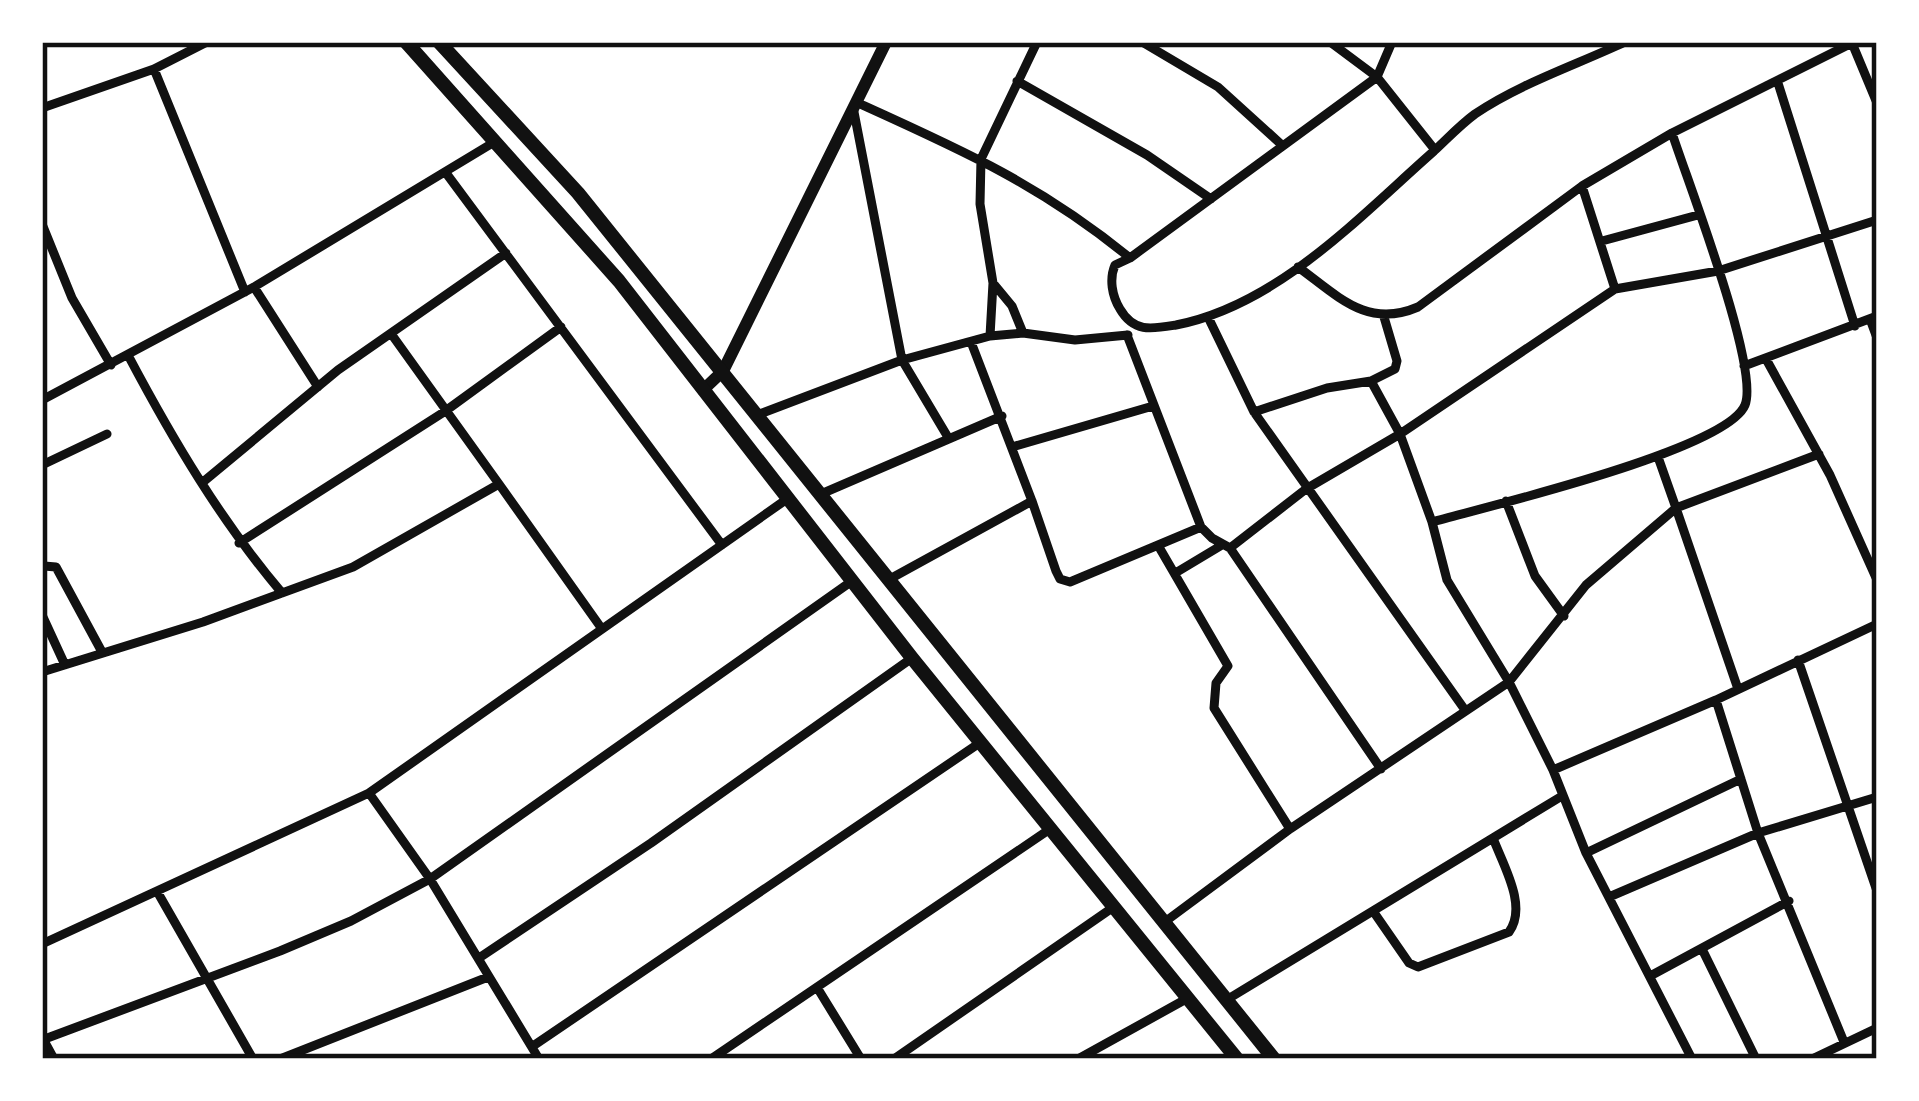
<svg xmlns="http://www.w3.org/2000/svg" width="1919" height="1101" font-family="'Varela Round',sans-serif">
  <rect width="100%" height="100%" fill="#fff"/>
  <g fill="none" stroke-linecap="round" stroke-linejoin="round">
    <!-- minor -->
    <path stroke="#111" stroke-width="9" d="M1142,42L1218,87L1283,146
      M1330,42L1377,77L1130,258L1115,265C1109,279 1112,296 1120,309C1134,333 1152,329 1176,325C1278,305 1359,217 1434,151C1447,139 1460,125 1475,114C1519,84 1576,65 1625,42
      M1392,42L1377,77L1435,150
      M1852,43L1877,103
      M154,69L245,292
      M1017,81L1147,155L1211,199
      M1778,83L1855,326
      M858,103C962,150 1041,185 1130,258
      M42,108L154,69L207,42
      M854,112L902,360L949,439
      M446,173L722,545
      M1582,186L1615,289
      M42,224L72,298L111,365
      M1602,241L1698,215
      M1298,267C1338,296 1367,329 1418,307L1582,186L1672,133L1854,42
      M993,283L1012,306L1023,333
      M254,287L318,387
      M1208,317L1254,412L1465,710
      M1870,319L1877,338
      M392,335L499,484
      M1127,335L1201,527L1212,538L1230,548L1381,769
      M990,336L993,283L980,204L981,159L1037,42
      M971,342L1032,501
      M129,357C173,440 221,521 282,593
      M1766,359L1830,475L1877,580
      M1744,366L1877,316
      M1371,381L1400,434L1432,522L1447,580L1509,682L1553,770L1586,853L1692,1059
      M42,400L254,287L496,141
      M1254,412L1327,388L1371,381L1395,369L1397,361L1384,317
      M757,415L902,360L990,336L1023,333L1075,340L1128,335
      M1012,447L1153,406
      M42,465L107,434
      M203,482L338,370L506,253
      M821,494L1002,416
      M1506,501L1535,576L1564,616
      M1432,522C1485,507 1727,450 1745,405C1760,367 1687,180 1672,133
      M239,543L444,412L561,327
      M1159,547L1228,666L1216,683L1214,708L1290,829
      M1230,548L1306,489L1400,434L1615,289L1718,271L1877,220
      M42,569L44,566L56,567L102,652
      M1177,572L1222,545
      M888,580L1032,501L1056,571L1060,579L1070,582L1201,527
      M42,615L65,665
      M1798,660L1877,891
      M42,672L203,622L353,567L499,484L602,629
      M1738,689L1676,508L1819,454
      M1716,700L1758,833L1844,1042
      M1553,770L1716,700L1877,624
      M369,793L430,879L539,1059
      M1586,853L1741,779
      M158,893L253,1059
      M1609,897L1758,833L1877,797
      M1373,911L1409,963L1418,967L1509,932C1528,906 1503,865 1493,838
      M1166,921L1290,829L1509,682L1586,585L1676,508L1658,457
      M42,944L369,793L787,499
      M1703,951L1756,1059
      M479,958L651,843L912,658
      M1652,975L1789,901
      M818,989L861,1059
      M1228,999L1562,796
      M42,1037L54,1059
      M42,1040L280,951L351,921L430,879L852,581
      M533,1046L981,742
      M280,1059L488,977
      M711,1059L1050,829
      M894,1059L1115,906
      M1078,1059L1188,998
      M1812,1059L1877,1028"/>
    <!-- secondary -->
    <path stroke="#111" stroke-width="12" d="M703,390L723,371L886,42"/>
    <!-- trunk -->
    <path stroke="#111" stroke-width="14" d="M406,42L619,281L912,658L1237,1059
      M439,42L578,193L1274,1059"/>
  </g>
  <!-- border -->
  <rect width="1919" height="1101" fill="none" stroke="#ffffff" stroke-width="90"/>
  <rect x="45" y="45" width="1829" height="1011" fill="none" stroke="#111" stroke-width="4.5"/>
</svg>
